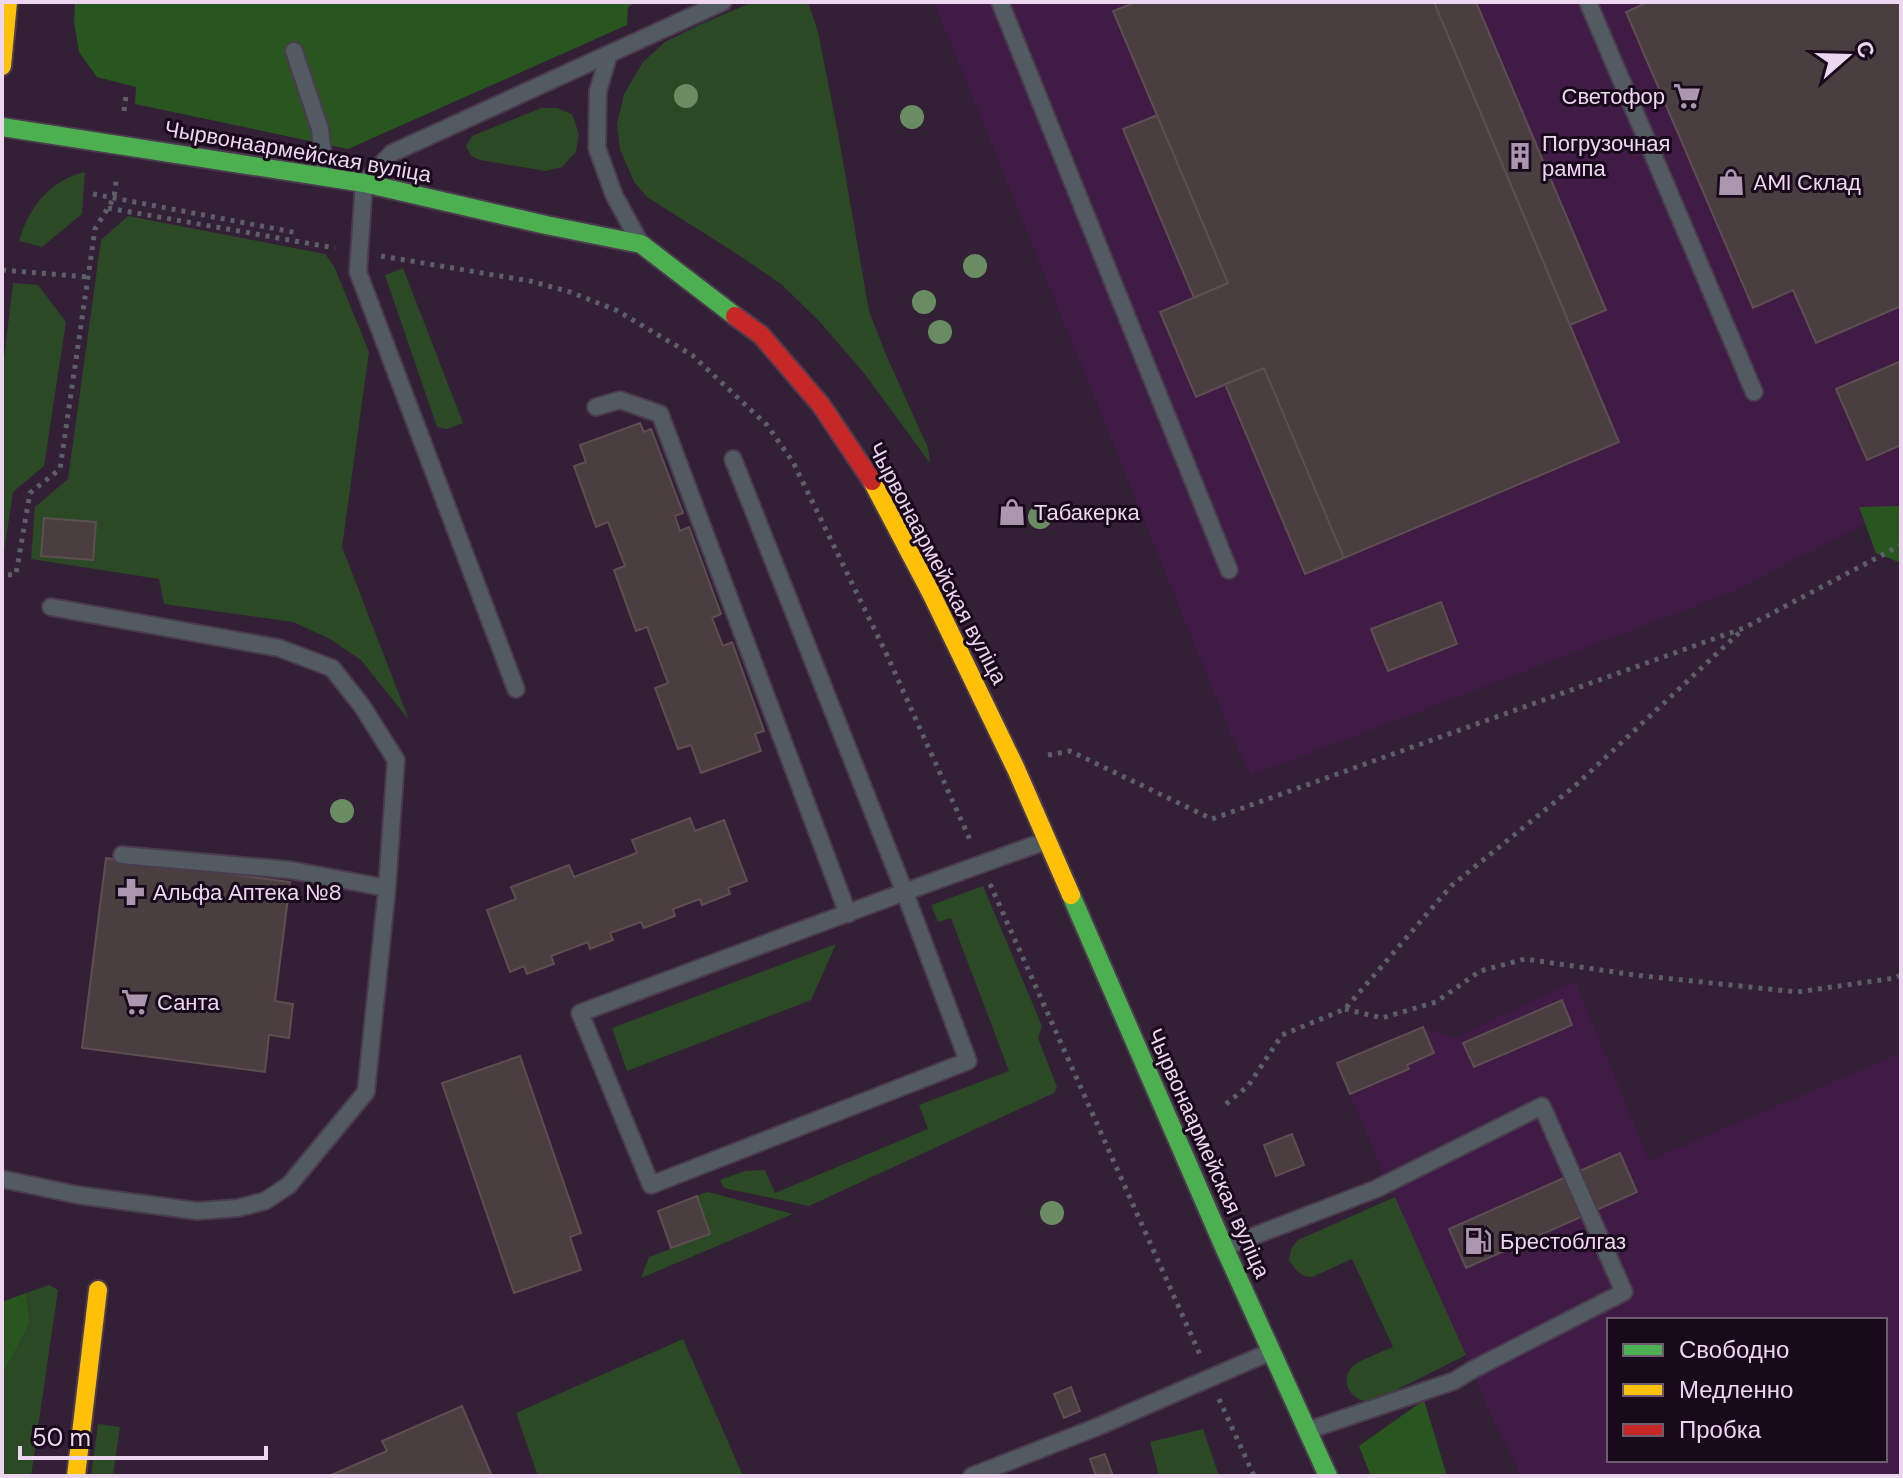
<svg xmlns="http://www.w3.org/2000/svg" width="1903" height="1478" font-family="'DM Sans',sans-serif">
  <rect width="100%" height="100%" fill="#332036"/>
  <!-- built -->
  <path fill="#3f1b46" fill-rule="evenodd" d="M934,2H1901V506L1730,593L1251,776L1232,737Z
    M1575,981L1649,1160L1901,1053V1476H1521L1500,1435L1388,1184L1337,1063L1423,1027L1454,1038ZM1609,1320H1885V1460H1609Z"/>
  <!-- green -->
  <path fill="#2b4925" d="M753,2H808L818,32L840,144L869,311L887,357L928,448L930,463L864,373L819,321L781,284L737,254L647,197L634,182L620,149L617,124L624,94L643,62L665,42L701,24Z
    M541,108H557L572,114L579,134L576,152L562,167L546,171L480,160L471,156L466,146L472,136Z
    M85,172L82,214L42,247L19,241C29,207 50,180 85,172Z
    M128,216L325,254L334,266L369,352L342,547L409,720L361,660L330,639L293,622L164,604L159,579L31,559L35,507L68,479L101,240Z
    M403,268L463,423L447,429L437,427L385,275Z
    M13,283L38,285L66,322L44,466L13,492L2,564V375Z
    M983,886L1042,1026L1038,1038L1057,1087L1054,1093L809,1206L724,1188L720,1180L745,1171L765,1170L775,1193L928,1129L919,1105L1009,1071L951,918L938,922L931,905Z
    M836,944L811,1000L627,1071L612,1028Z
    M707,1192L793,1214L641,1278L649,1257L710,1234L697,1196Z
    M1395,1197L1466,1355L1374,1401C1355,1404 1338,1385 1351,1368C1358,1360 1382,1352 1393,1347L1352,1259L1312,1277C1300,1277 1295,1269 1289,1260L1291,1249L1298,1240Z
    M49,1285L58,1290L31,1476H2V1376L30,1323L26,1293Z
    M683,1339L743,1476H538L516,1413Z
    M98,1424L120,1427L113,1476H91Z
    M1203,1429L1219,1476H1159L1150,1442Z"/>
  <!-- forest -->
  <path fill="#28561e" d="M75,2H637L628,7L627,25L348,149L135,104L136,87L97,77L79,52L74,22Z
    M1901,506V563L1876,553L1859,507Z
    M26,1293L30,1323L2,1376V1302Z
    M1424,1400L1447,1476H1371L1359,1446Z"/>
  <!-- building -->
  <path fill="#4b3e41" stroke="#5d4e50" stroke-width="2" d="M1136,2H1434L1619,442L1344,558L1264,368L1196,397L1160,312L1228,283L1113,11Z
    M1434,2H1476L1606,310L1570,325Z
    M1648,2H1901V306L1816,343L1793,290L1753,308L1626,12Z
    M1157,115L1228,283L1194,298L1123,129Z
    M1901,361V445L1867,460L1836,389Z
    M1264,368L1344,558L1305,574L1225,384Z
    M640,423L644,432L651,429L683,513L675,516L680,531L689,527L721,614L712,618L723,646L732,642L764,731L755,734L761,751L701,773L691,745L678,749L655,688L668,683L647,627L636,631L614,570L625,566L608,522L596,527L574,466L586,462L580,445Z
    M44,518L96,522L93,560L41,556Z
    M1441,602L1457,644L1388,671L1371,629Z
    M690,818L695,831L724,820L747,881L728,888L730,894L702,905L700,899L673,909L675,916L644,928L641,922L610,933L613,940L590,949L588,942L551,956L554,964L527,974L524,966L510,972L487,910L516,899L511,887L569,865L574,877L637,853L632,840Z
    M106,858L290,882L275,1001L293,1004L289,1038L269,1035L265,1072L82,1048Z
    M1562,1000L1572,1025L1474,1067L1463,1043Z
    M1423,1027L1434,1053L1407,1065L1409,1069L1350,1094L1337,1063Z
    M520,1056L581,1233L570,1237L581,1270L514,1293L442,1083Z
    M1292,1134L1304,1165L1276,1176L1264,1145Z
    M1620,1153L1637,1192L1466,1268L1449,1229Z
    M697,1196L710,1234L671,1248L658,1211Z
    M1071,1387L1080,1411L1064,1418L1054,1394Z
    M462,1406L492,1476H329L387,1451L382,1441Z
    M1105,1454L1113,1476H1096L1090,1459Z"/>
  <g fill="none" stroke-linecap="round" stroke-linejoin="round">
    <!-- lane casing -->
    <g stroke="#4b3b4e" stroke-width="20">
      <path id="lane" d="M1000,2L1229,570
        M1588,2L1754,392
        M294,51L320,129L325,174
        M609,54L598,91L597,148L614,195L638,239
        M596,407L620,400L660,414L848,914
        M733,459L905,893L968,1061L651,1185L580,1013C735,955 890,896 1046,841
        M516,689L358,272L364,183L392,153L723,2
        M122,855L290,870L387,888
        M2,1179L78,1195L197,1211L238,1208L265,1201L289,1185L366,1092L387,888L396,760L362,706L332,668L279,648L51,607
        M1225,1247L1376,1189L1542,1106L1624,1292L1472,1370L1454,1381L1309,1430
        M972,1476L1097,1427L1270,1352"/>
    </g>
    <!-- fast casing -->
    <g stroke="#4b3b4e" stroke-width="22">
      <path id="fast" d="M2,127L364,183L546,225L641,244L735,316
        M1071,895L1224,1247L1328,1476"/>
    </g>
    <!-- slow casing -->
    <g stroke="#4b3b4e" stroke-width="22">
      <path id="slow" d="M2,66L8,2
        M872,481L931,593L1016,769L1071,895
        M76,1476L98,1290"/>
    </g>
    <!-- jam casing -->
    <g stroke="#4b3b4e" stroke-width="22">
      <path id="jam" d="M735,316L761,335L821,405L872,481"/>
    </g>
    <!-- path -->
    <path stroke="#5d5f66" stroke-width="5" stroke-dasharray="4 6" stroke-linecap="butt" d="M124,111L126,96
      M93,194L298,233
      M108,208L335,248
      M381,256L530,281L570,292L616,310L692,355L767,425L793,462L886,653L971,842
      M2,270L88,277
      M8,575L16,574L30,493L60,469L95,229L114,198L116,181
      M1048,755L1070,751L1212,819L1744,628L1901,545
      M990,884L1201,1357
      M1345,1009L1382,1018L1436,1002L1480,971L1525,959L1635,975L1797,992L1895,978L1901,975
      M1226,1104L1248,1086L1282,1035L1345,1009L1451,886L1576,785L1740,632
      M1219,1399L1254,1476"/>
    <!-- lane -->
    <use href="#lane" stroke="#515b61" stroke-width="16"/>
    <!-- fast -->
    <use href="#fast" stroke="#4caf50" stroke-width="18"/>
    <!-- slow -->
    <use href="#slow" stroke="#ffc107" stroke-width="18"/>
    <!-- jam -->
    <use href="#jam" stroke="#c62828" stroke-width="18"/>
  </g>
  <!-- trees -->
  <g fill="#6a8c63">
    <circle cx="686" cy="96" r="12"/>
    <circle cx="912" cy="117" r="12"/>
    <circle cx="975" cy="266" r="12"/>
    <circle cx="924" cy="302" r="12"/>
    <circle cx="940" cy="332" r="12"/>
    <circle cx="1040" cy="517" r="12"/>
    <circle cx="342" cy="811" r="12"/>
    <circle cx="1052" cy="1213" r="12"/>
  </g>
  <!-- icons -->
  <defs>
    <g id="supermarket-bare" transform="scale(2.16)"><path d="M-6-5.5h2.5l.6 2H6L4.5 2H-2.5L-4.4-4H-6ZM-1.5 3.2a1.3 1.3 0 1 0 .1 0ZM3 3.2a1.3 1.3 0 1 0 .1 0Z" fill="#ab96af" stroke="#18091b" stroke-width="2.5" paint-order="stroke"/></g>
    <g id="building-bare" transform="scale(2.16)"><path d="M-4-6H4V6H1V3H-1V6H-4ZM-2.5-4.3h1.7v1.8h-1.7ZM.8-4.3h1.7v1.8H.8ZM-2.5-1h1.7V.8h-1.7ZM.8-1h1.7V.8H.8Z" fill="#ab96af" stroke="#18091b" stroke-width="2.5" paint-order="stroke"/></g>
    <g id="shop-bare" transform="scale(2.16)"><path d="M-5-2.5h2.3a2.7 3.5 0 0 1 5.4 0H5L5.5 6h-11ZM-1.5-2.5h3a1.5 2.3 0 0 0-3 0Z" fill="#ab96af" stroke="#18091b" stroke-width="2.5" paint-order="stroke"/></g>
    <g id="pharmacy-bare" transform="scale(2.16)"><path d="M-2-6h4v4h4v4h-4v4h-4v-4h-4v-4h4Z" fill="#ab96af" stroke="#18091b" stroke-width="2.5" paint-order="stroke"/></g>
    <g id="fuel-bare" transform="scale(2.16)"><path d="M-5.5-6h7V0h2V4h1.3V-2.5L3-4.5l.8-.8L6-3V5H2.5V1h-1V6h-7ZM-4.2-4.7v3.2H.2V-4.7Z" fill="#ab96af" stroke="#18091b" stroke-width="2.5" paint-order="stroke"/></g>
  </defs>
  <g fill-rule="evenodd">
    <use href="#supermarket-bare" x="1687" y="96"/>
    <use href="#building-bare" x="1520" y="156"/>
    <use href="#shop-bare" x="1731" y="182"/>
    <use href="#shop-bare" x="1012" y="512"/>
    <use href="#pharmacy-bare" x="131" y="892"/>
    <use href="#supermarket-bare" x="135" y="1002"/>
    <use href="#fuel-bare" x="1478" y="1241"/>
  </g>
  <g text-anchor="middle" stroke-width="6" stroke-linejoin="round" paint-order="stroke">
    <!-- poi labels -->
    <g font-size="22" fill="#ecd6f0" stroke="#18091b" text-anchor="start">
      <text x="1665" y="104" text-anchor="end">Светофор</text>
      <text x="1542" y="151">Погрузочная<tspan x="1542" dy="25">рампа</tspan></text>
      <text x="1753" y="190">AMI Склад</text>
      <text x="1034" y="520">Табакерка</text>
      <text x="153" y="900">Альфа Аптека №8</text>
      <text x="157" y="1010">Санта</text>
      <text x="1500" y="1249">Брестоблгаз</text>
    </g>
    <!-- street labels -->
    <g font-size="22" fill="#ecd6f0" stroke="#18091b">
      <text transform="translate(298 151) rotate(10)" y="8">Чырвонаармейская вуліца</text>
      <text transform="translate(938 563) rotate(62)" y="8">Чырвонаармейская вуліца</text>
      <text transform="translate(1209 1153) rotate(66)" y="8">Чырвонаармейская вуліца</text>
    </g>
  </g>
  <!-- border -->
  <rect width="1903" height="1478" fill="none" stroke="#ecd6f0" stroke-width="8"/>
  <!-- legend -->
  <rect x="1607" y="1318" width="280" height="144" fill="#18091b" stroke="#6d5b70" stroke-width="2"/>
  <rect x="1623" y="1344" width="40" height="12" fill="#4caf50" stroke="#6d5b70" stroke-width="2"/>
  <text x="1679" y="1358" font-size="24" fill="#ecd6f0">Свободно</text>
  <rect x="1623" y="1384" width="40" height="12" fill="#ffc107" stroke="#6d5b70" stroke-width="2"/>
  <text x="1679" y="1398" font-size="24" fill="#ecd6f0">Медленно</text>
  <rect x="1623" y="1424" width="40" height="12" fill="#c62828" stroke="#6d5b70" stroke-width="2"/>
  <text x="1679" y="1438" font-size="24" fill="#ecd6f0">Пробка</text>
  <!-- north arrow -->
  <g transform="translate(1847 56) rotate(70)" stroke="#18091b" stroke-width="6" paint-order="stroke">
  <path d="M0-6L14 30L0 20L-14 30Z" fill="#ecd6f0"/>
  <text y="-12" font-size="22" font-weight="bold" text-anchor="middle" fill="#ecd6f0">С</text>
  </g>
  <!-- scale -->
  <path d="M20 1446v12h246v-12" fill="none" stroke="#ecd6f0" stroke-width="4"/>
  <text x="32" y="1446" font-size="24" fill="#ecd6f0" stroke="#18091b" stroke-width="6" paint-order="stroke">50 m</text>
</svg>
